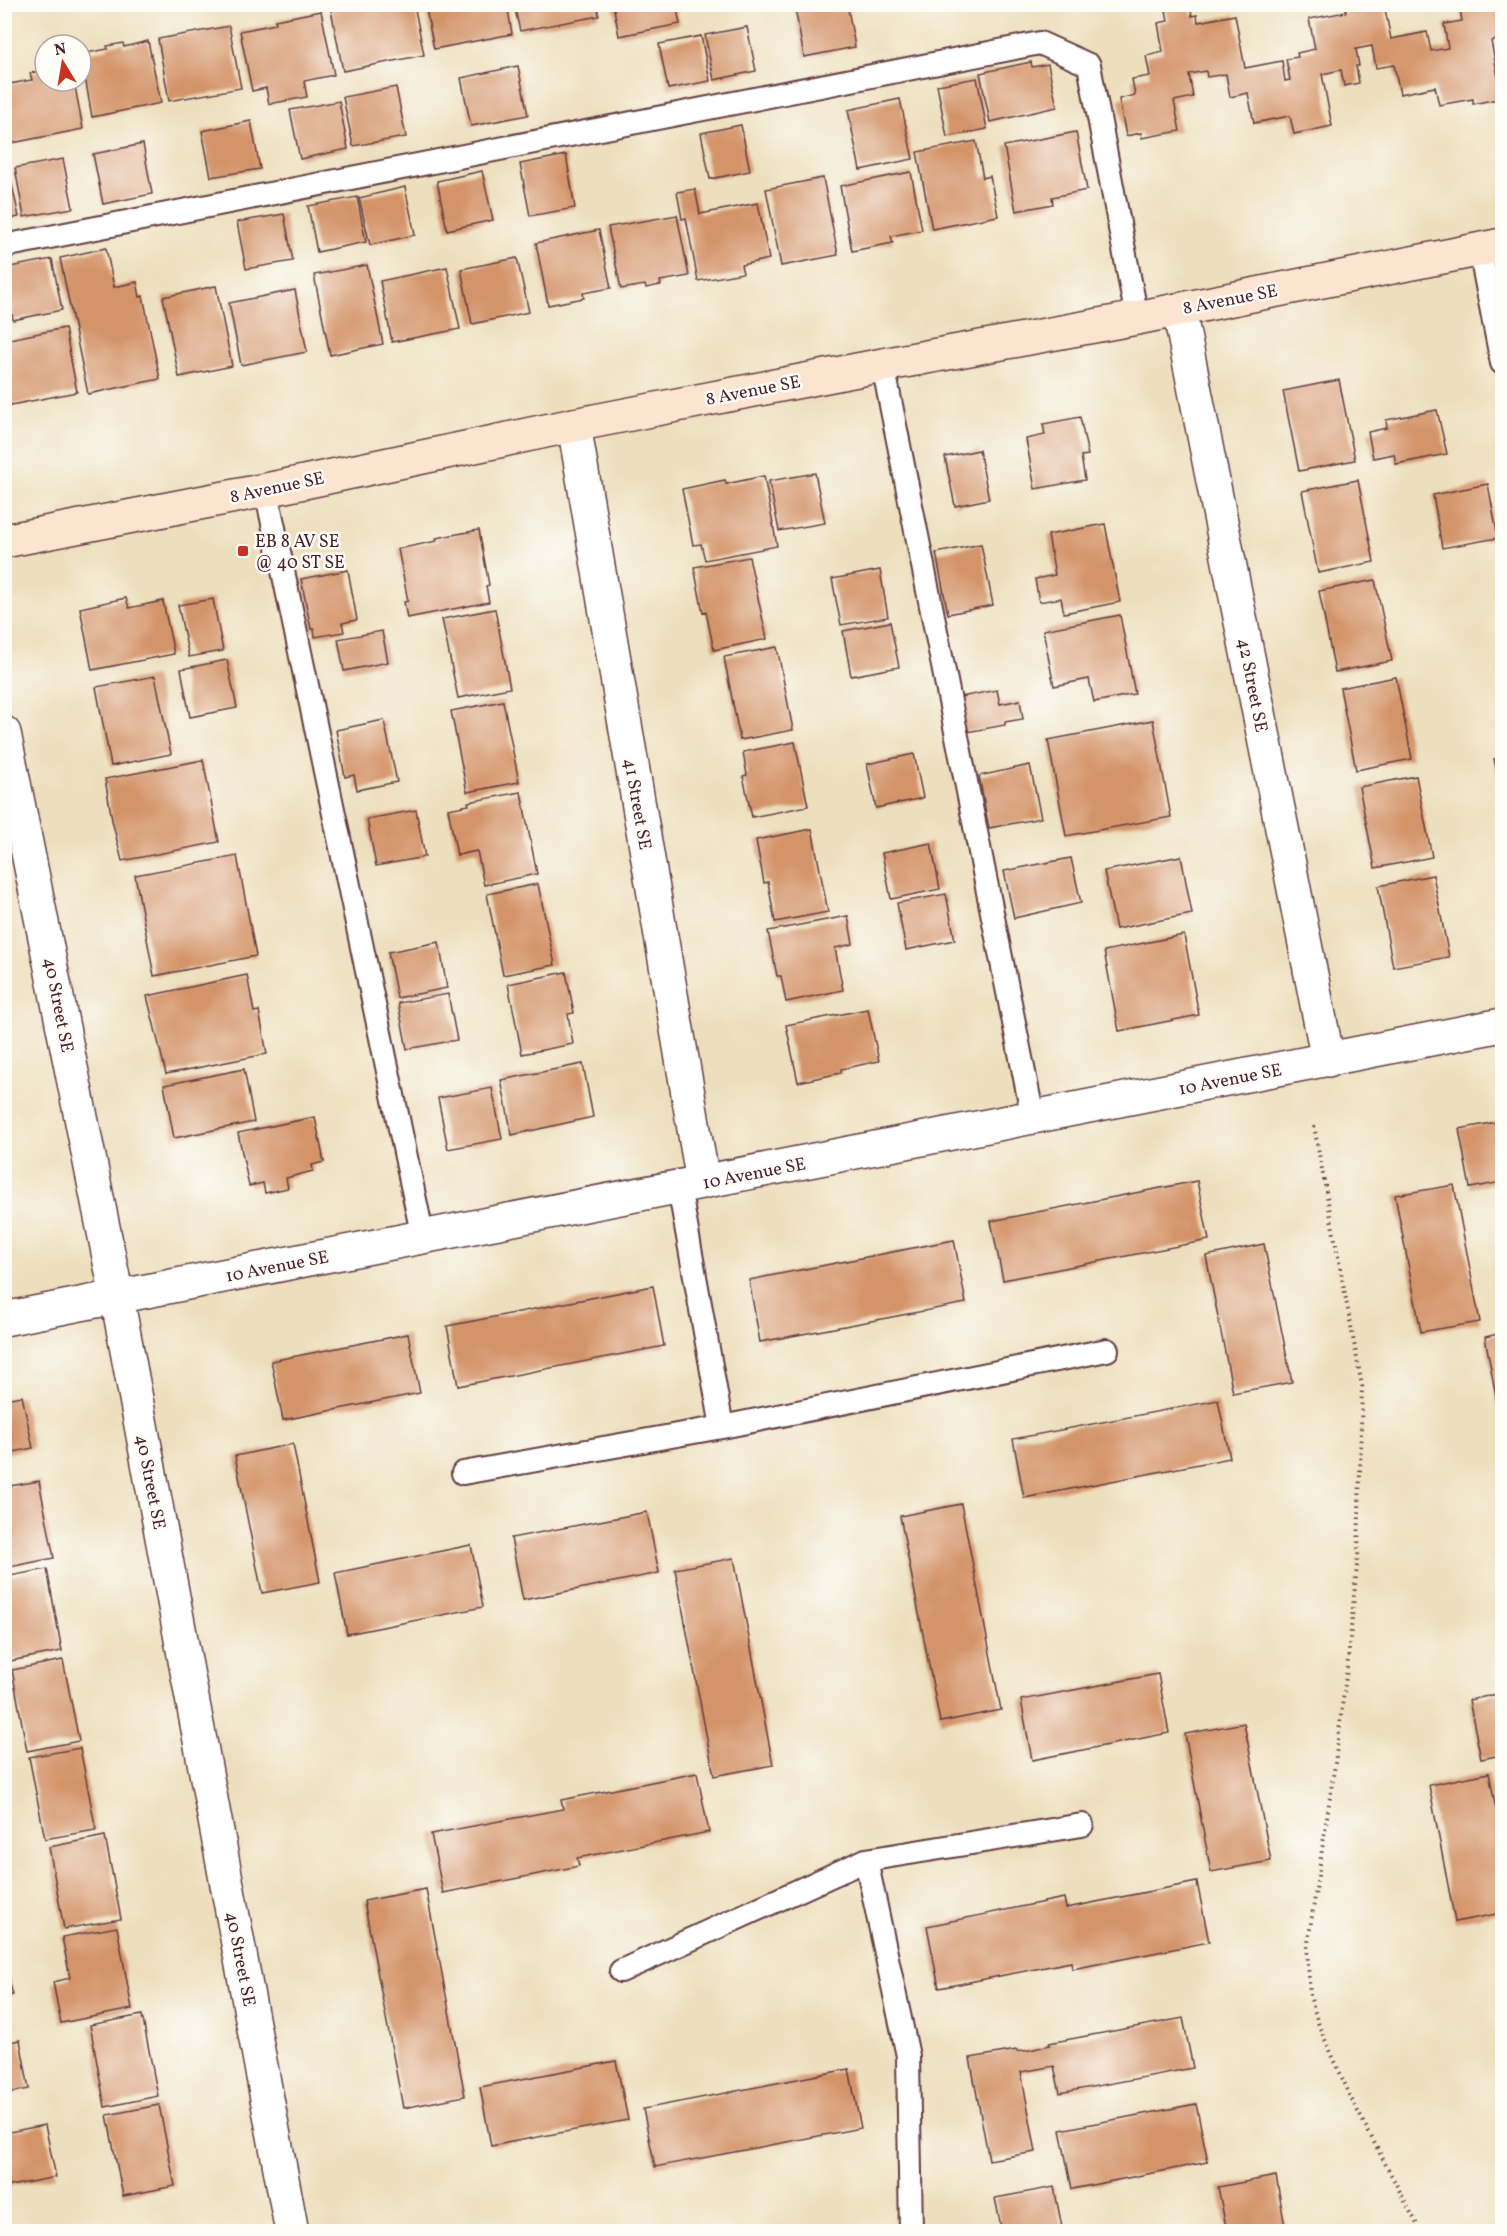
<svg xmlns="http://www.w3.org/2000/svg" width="1507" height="2236" font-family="Vollkorn,serif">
  <rect width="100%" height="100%" fill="#fdfcf7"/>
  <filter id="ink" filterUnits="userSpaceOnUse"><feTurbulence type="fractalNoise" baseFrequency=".0167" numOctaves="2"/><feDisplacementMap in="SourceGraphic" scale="12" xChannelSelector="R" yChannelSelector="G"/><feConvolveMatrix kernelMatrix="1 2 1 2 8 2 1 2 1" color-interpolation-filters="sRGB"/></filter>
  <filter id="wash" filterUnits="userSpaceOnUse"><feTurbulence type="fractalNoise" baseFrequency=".008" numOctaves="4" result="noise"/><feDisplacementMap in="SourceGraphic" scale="24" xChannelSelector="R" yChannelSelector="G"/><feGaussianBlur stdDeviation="1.35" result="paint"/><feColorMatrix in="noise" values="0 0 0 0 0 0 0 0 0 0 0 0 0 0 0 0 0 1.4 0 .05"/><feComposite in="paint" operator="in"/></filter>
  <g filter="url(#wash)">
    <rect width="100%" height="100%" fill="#eddfbd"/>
    <g id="blocks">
      <!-- building -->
      <path fill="#d4946a" d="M359,4H414L424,55L343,71L331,10Z
        M425,4H507L512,34L434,49Z
        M613,4H676L680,24L619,36Z
        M813,4H866L848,9L855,47L804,57L795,8Z
        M1345,4H1384L1391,39L1427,32L1431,51L1448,48L1444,24L1462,21L1459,4H1502V38L1491,41L1502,98L1473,104V99L1439,105L1435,87L1400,94L1394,65L1376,68L1372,46L1356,49L1359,66H1356L1359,83L1344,86L1341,70L1322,74L1332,126L1294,134L1290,116L1254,123L1248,93L1230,97L1226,74L1207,77L1206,71L1189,74L1193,97L1174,101L1180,131L1142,138L1141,133L1126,136L1119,99L1135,95L1132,79L1150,76L1146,56L1163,52L1158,23L1168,21L1166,10L1190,6L1192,16L1197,15L1198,22L1235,15L1245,68L1282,61L1285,81L1290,80L1286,59L1298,57L1297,53L1315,49L1309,19L1346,12Z
        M514,5H597L599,16L520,31Z
        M321,11L334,75L304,81L307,97L269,104L266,88L252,91L240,31L276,24L275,20Z
        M229,26L241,88L169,101L158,39Z
        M747,27L756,71L714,80L705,35Z
        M701,36L710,81L668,89L659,44Z
        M148,41L161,103L92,117L81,54L108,49L107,46L123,43L124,47Z
        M1031,62L1032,67L1048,64L1057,107L990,122L980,73Z
        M518,66L528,115L471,126L461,78Z
        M45,70V81H74L83,129L12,143L4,107V85L32,80L30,73Z
        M977,78L987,129L947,137L937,85Z
        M396,87L406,137L353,146L343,97Z
        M900,99L913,159L860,170L848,110Z
        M339,101L348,149L300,159L290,110Z
        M251,121L260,169L211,177L202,131Z
        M741,125L750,171L710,179L701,133Z
        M1076,132L1087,190L1052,197L1053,204L1016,211L1004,146Z
        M976,141L983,178L990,176L998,216L932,229L917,152Z
        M143,144L152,194L103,204L93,154Z
        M566,155L575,208L530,216L520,164Z
        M63,159L73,208L24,217L15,168Z
        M9,171L19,217L4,220V172Z
        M482,171L493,220L447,230L437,181Z
        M911,172L922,230L891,236L893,243L852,251L840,186Z
        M823,178L838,255L781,266L766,189Z
        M405,187L415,235L370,245L359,198Z
        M695,189L700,214L758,203L769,259L741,265L743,273L698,281L686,218L682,219L677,192Z
        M357,197L366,242L317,252L308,206Z
        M284,214L293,261L246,269L237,222Z
        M677,215L689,276L660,281L661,285L646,288L645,285L621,289L608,227Z
        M599,230L611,288L583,293L584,298L548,305L536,243Z
        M106,248L114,287L137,282L140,297L143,296L160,379L88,394L60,258Z
        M517,258L529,312L472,324L461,269Z
        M52,259L62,310L13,320L4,268Z
        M367,265L383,344L330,355L314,275Z
        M447,267L460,329L392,342L380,281Z
        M216,286L232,366L179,377L163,297Z
        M295,290L307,352L241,365L229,303Z
        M65,328L77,392L6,406L4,340Z
        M1339,380L1355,460L1299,471L1283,391Z
        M1437,410L1447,454L1396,464L1394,454L1373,458L1368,432L1387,428L1386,420Z
        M1080,417L1088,455L1081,456L1085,480L1035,489L1026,439L1045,435L1043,424Z
        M979,450L989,499L955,506L945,457Z
        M815,473L825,523L779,531L769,481Z
        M764,476L777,546L705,560L701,544L693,545L682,489L725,480L726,484Z
        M1358,480L1374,562L1318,573L1302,491Z
        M1488,484L1498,538L1442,548L1433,495Z
        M1105,524L1120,602L1064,613L1061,598L1039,602L1035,579L1055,575L1048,535Z
        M479,530L489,585L486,586L489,602L407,618L404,602L408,601L398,549L437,541L436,538Z
        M981,544L993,605L948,614L936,553Z
        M749,557L767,639L714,650L706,612L703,613L694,567Z
        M348,570L357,620L342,623L344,632L315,637L314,629H311L301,579Z
        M880,570L888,617L841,625L832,579Z
        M1375,580L1392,661L1335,672L1319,591Z
        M126,598L129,608L163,601L174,654L92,670L80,608Z
        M213,599L223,651L189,657L178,605Z
        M495,609L510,688L458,698L442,619Z
        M1120,615L1135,694L1094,702L1089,679L1054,686L1043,630Z
        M890,622L899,667L851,676L843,631Z
        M382,631L388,662L344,671L338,639Z
        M777,647L793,730L740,740L724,657Z
        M227,660L237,708L190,717L181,669Z
        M155,676L171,754L111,766L96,687Z
        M1396,677L1412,759L1356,770L1340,688Z
        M997,690L1000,704L1020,700L1023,719L1005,722V725L962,733L955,698Z
        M503,701L519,782L467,792L451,711Z
        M384,720L397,782L357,790L354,775L345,777L336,730Z
        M1153,720L1171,817L1066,836L1048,740Z
        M795,742L808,806L752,817L743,776L747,775L743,752Z
        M914,754L923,798L876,808L867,764Z
        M1502,758V788H1501L1494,759Z
        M203,760L219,842L122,861L112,820L105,779Z
        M1030,765L1041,818L989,828L979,776Z
        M1416,776L1432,857L1375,868L1359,787Z
        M521,792L537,874L484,885L477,851L457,855L448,809L469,805L468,802Z
        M416,810L425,857L376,866L367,819Z
        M812,829L828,912L775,922L768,882L764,883L756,840Z
        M931,843L940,889L891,899L882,853Z
        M237,856L256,956L154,976L135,875Z
        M1181,856L1192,914L1116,929L1104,871Z
        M1071,858L1081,903L1014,918L1004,871Z
        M1433,875L1449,957L1393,967L1378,886Z
        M538,884L555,965L503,975L487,894Z
        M946,894L955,940L906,950L897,903Z
        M848,916L853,944L835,948L843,990L786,1002L781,976H777L768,931Z
        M1184,935L1199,1015L1119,1031L1104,951Z
        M439,942L447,988L397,998L388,952Z
        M566,972L574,1013L568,1014L573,1044L522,1054L508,984Z
        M247,975L254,1012L259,1011L267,1054L166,1074L147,996Z
        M448,994L457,1040L407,1049L398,1003Z
        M868,1009L879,1061L841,1069V1073L798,1082L786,1025Z
        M583,1064L593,1117L512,1135L501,1080Z
        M244,1069L254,1122L174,1138L164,1085Z
        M492,1088L502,1139L448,1149L438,1098Z
        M315,1117L324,1162L312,1165L313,1171L286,1178L288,1188L265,1193L263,1183L249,1186L238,1133Z
        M1502,1121V1182L1470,1188L1459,1129Z
        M1197,1181L1209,1240L1003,1280L991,1221Z
        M1454,1185L1480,1322L1421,1332L1395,1195Z
        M954,1240L966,1303L760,1342L749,1280Z
        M1264,1244L1292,1382L1233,1393L1206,1256Z
        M653,1286L664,1346L458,1386L447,1326Z
        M1502,1333V1424H1501L1485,1337Z
        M408,1334L420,1393L283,1420L271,1361Z
        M22,1396L33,1448L4,1454V1399Z
        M1218,1400L1230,1458L1024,1498L1013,1439Z
        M293,1444L320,1582L262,1593L235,1456Z
        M39,1481L54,1558L4,1568V1487Z
        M961,1504L1001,1710L940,1722L900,1516Z
        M647,1512L659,1573L523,1600L511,1538Z
        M471,1545L483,1607L347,1634L335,1573Z
        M734,1558L773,1765L714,1776L675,1569Z
        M47,1569L62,1651L10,1661L4,1633V1577Z
        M63,1660L79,1741L27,1751L12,1670Z
        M1158,1674L1169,1733L1032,1760L1021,1700Z
        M1502,1693V1755L1481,1759L1469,1700Z
        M1244,1723L1271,1861L1211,1872L1185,1734Z
        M80,1748L96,1830L45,1839L29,1757Z
        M697,1773L709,1832L577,1858L579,1866L443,1893L431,1834L563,1809L561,1800Z
        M1489,1773L1502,1840V1913L1455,1922L1429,1785Z
        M105,1836L121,1919L64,1929L49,1847Z
        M1197,1882L1209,1942L1072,1969L1071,1962L939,1988L927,1926L1064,1898L1066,1908Z
        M426,1889L465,2096L403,2108L364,1901Z
        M117,1927L132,2009L61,2023L53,1982L70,1978L62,1937Z
        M4,1961L13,1995L4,1997Z
        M142,2015L158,2096L105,2107L90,2025Z
        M1183,2018L1193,2068L1060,2093L1054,2066L1021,2072L1036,2152L989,2160L970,2058L1017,2050V2052L1030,2050L1050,2045L1049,2043Z
        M20,2040L29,2089L4,2094V2043Z
        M616,2061L628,2120L491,2146L480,2087Z
        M849,2069L861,2128L655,2167L643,2109Z
        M1196,2104L1208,2162L1072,2189L1060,2130Z
        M159,2105L175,2186L123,2196L107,2115Z
        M45,2125L56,2177L5,2187L4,2133Z
        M1276,2176L1286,2232H1227L1218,2187Z
        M1054,2187L1063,2232H1002L995,2198Z
        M1502,2227V2232H1493L1492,2229Z"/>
    </g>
  </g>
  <g filter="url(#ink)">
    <use href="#blocks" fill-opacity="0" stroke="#623c41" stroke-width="1.5"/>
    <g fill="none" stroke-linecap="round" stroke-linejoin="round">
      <!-- lane casing -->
      <g stroke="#623c41" stroke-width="26">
        <path id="lane" d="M4,246L1040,43L1089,65L1137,318
          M1480,250L1502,363
          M883,365L1033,1118
          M266,490L423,1238
          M679,1187L722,1427L1107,1350
          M463,1473L722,1427
          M866,1860L908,2056L911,2232
          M621,1971L866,1860L1082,1825"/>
      </g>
      <!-- street casing -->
      <g stroke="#623c41" stroke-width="36">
        <path id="street" d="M1179,310L1328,1060
          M574,425L703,1182
          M4,733L117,1297L292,2232
          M4,1319L1502,1025"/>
      </g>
      <!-- secondary casing -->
      <g stroke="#623c41" stroke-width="36">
        <path id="secondary" d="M4,541L266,490L574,425L883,365L1137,318L1502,245"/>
      </g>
      <!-- path -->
      <path stroke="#623c41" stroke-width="4" stroke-dasharray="1.5 4.5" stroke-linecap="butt" d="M1314,1126L1362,1386L1358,1555L1348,1660L1334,1771L1307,1949L1310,1996L1319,2026L1353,2102L1421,2232"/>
      <!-- lane -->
      <use href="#lane" stroke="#fff" stroke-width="22"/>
      <!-- street -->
      <use href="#street" stroke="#fff" stroke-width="33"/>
      <!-- secondary -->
      <use href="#secondary" stroke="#fce5d0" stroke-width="33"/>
    </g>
  </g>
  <!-- markers -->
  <rect fill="#c8321e" stroke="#fdfcf7" stroke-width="2" x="237" y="545" width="12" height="12" rx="3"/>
  <g text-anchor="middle" stroke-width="5" stroke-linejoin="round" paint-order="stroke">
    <!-- street labels -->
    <g font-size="18" fill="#4a1f2b" stroke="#fdfcf7">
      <text transform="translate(1230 299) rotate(-11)" y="6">8 Avenue SE</text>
      <text transform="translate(753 390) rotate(-11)" y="6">8 Avenue SE</text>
      <text transform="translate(277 487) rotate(-12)" y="6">8 Avenue SE</text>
      <text transform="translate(1253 685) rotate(79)" y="6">42 Street SE</text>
      <text transform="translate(638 804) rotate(80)" y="6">41 Street SE</text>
      <text transform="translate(59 1005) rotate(79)" y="6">40 Street SE</text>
      <text transform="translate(1230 1079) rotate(-11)" y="6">10 Avenue SE</text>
      <text transform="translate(754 1173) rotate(-11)" y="6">10 Avenue SE</text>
      <text transform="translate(277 1266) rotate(-11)" y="6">10 Avenue SE</text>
      <text transform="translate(151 1482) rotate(79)" y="6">40 Street SE</text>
      <text transform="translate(241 1959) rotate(79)" y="6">40 Street SE</text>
    </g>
    <!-- poi labels -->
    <g font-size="18" fill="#4a1f2b" stroke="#fdfcf7" text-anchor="start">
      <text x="255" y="547">EB 8 AV SE<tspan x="255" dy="21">@ 40 ST SE</tspan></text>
    </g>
  </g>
  <!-- margin -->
  <rect width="1507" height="2236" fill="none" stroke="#fdfcf7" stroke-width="24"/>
  <!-- north arrow -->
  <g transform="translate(63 63) rotate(349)"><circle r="28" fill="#fdfcf7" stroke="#b5a4a5" stroke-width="1.5"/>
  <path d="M0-4.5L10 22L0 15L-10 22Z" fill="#c8321e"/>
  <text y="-9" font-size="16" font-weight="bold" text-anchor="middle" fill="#4a1f2b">N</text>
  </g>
</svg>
